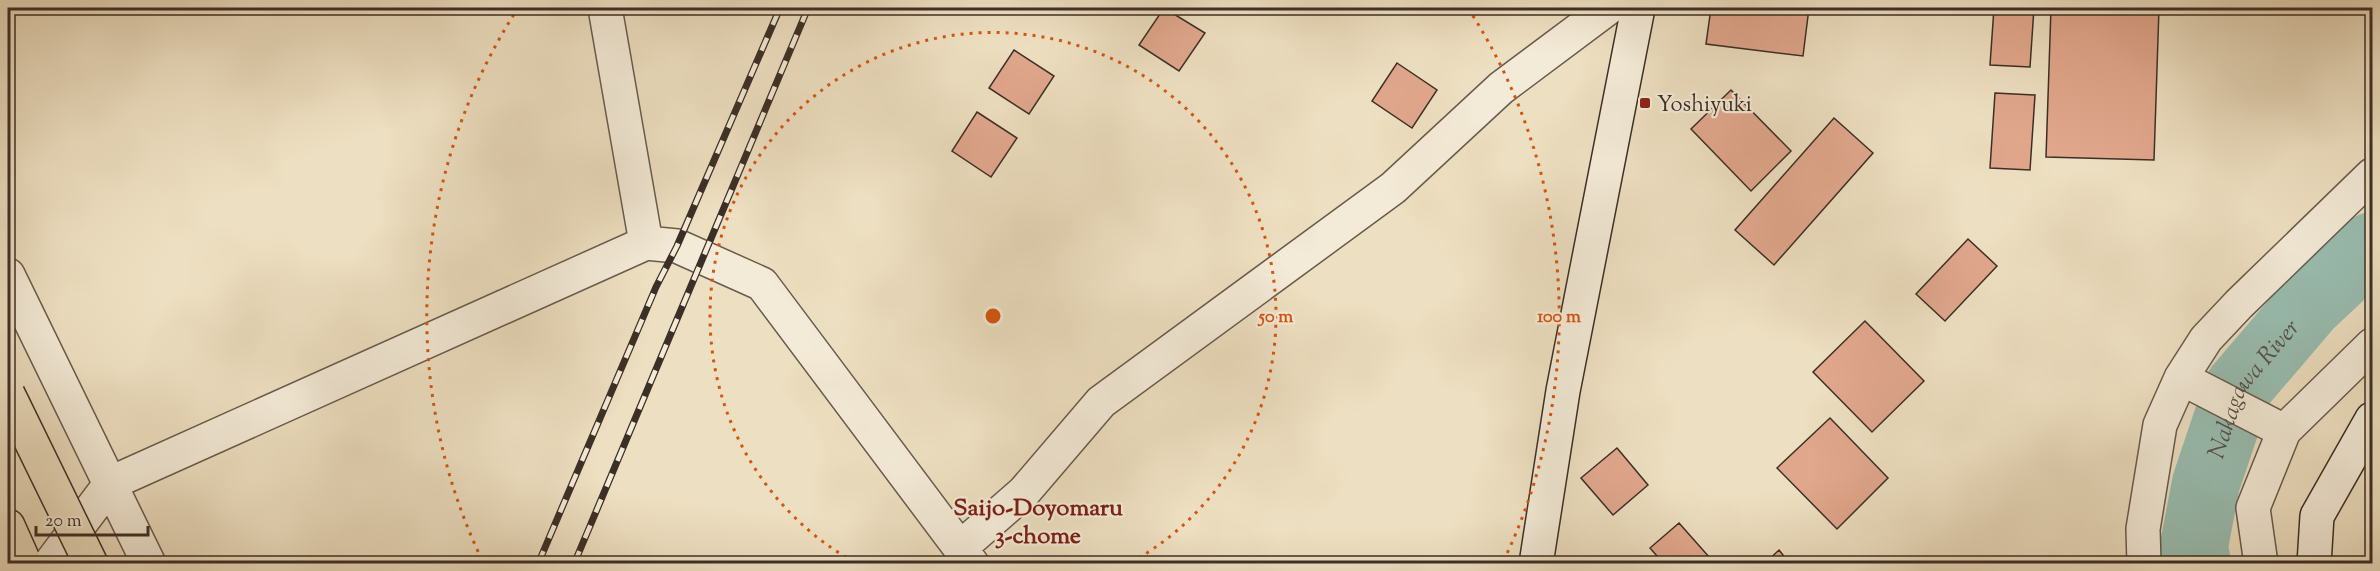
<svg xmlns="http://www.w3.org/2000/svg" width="2380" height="571" font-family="'Sorts Mill Goudy',serif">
  <rect width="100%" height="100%" fill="#eddfc1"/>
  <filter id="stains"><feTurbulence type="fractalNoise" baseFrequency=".00333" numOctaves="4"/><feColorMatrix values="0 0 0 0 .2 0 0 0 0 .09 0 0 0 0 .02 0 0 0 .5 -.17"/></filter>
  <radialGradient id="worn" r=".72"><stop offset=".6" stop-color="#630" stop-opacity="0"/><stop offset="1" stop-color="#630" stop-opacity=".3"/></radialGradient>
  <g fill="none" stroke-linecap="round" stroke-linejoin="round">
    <!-- river -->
    <path stroke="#99bdb1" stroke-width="68" id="s1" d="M2197,564L2194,546L2206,483L2238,388L2309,305L2372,246"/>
  </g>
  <!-- building -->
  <path fill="#e1a78d" stroke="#3c2f27" stroke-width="1.5" d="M1164,8L1205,33L1179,71L1139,45Z
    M1711,8H1809L1803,56L1706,44Z
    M1994,8H2034L2030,67L1990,65Z
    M2051,8H2159L2154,160L2046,157Z
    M1014,50L1054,76L1029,114L989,88Z
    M1397,63L1437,90L1412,128L1372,101Z
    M1731,90L1791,151L1751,191L1691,129Z
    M1995,93L2035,95L2030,170L1990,168Z
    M977,112L1017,138L991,177L952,151Z
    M1834,118L1873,153L1774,265L1735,230Z
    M1968,239L1997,266L1945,321L1916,294Z
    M1865,321L1924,381L1872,432L1813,372Z
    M1830,418L1888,478L1837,529L1777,468Z
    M1617,448L1648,485L1613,515L1581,478Z
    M1679,523L1710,558L1705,564H1664L1650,548Z
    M1779,550L1790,564H1764Z"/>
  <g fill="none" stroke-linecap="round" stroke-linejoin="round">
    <!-- street casing -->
    <g stroke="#685b4e" stroke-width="36">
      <path id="street" d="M605,8L646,243
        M8,275L149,564
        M2181,378L2284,431L2253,508L2261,564
        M2284,431L2372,345
        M960,548L1024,492L1101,402L1393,188L1501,88L1608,8
        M50,564L111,483L646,243L677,246L762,284L972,564
        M2144,564L2143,529L2160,425L2181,378L2206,339L2239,304L2372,175"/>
    </g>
    <!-- secondary casing -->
    <g stroke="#3c2f27" stroke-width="36">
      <path id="secondary" d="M1536,564L1563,391L1638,8
        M2314,564L2317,516L2372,419"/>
    </g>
    <!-- highway casing -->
    <g stroke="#3c2f27" stroke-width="36">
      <path id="highway" d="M8,526L25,564"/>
    </g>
    <!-- street -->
    <use href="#street" stroke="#f3ead7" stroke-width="33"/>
    <!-- secondary -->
    <use href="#secondary" stroke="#f3ead7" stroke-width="33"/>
    <!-- highway -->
    <use href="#highway" stroke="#eddfc1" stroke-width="33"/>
    <!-- rail casing -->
    <g stroke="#3c2f27" stroke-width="7">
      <path id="rail" d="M538,564L656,287L677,246L780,8
        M574,564L808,8"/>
    </g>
    <!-- rail -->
    <use href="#rail" stroke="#f3ead7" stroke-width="4.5" stroke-dasharray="14" stroke-linecap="butt"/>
    <!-- highway-bridge casing -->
    <g stroke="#3c2f27" stroke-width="36" stroke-linecap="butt">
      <path id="highway-bridge" d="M8,394L91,564"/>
    </g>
    <!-- highway-bridge -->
    <use href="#highway-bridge" stroke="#eddfc1" stroke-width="33"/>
  </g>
  <!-- distance rings -->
  <g fill="none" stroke="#d7550f" stroke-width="3" stroke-dasharray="3 6">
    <path d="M854 562A283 283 0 1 1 1132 562"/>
    <path d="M482 560A566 566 0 0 1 518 8M1468 8A566 566 0 0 1 1504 560"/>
  </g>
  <!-- markers -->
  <rect fill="#8f2418" stroke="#f3ead7" stroke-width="2" x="1639" y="97" width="12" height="12" rx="3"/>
  <g text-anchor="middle" stroke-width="4.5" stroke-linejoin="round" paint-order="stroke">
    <!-- poi labels -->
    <g font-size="22" fill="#3c2f27" stroke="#f3ead7" text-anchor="start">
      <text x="1657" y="111">Yoshiyuki</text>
    </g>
    <!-- water labels -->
    <g font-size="24" font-style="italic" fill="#53524a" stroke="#f3ead7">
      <text dy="8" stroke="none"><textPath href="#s1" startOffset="189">Nakagawa River</textPath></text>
    </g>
    <!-- neighbourhood labels -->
    <g font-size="24" font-weight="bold" fill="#7a1f14" stroke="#f3ead7">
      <text x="1038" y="515">Saijo-Doyomaru<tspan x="1038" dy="28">3-chome</tspan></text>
    </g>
  </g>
  <circle cx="993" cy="316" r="9" fill="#d7550f" stroke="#f3ead7" stroke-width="3"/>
  <g font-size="18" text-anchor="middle" font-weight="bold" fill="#d7550f" stroke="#f3ead7" stroke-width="4.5" stroke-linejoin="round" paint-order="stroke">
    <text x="1276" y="322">50 m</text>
    <text x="1559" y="322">100 m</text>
  </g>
  <!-- margin -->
  <rect width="2380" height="571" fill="none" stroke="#eddfc1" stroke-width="30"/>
  <rect x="9" y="9" width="2362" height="553" fill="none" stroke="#3c2f27" stroke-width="3"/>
  <rect x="15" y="15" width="2350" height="541" fill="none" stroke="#3c2f27" stroke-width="1.5"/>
  <!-- scale -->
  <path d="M36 526v9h112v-9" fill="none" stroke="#3c2f27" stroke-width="3"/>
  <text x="45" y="526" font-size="18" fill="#3c2f27" stroke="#f3ead7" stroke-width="4.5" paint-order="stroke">20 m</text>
  <rect width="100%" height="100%" filter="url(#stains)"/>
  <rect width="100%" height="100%" fill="url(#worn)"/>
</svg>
